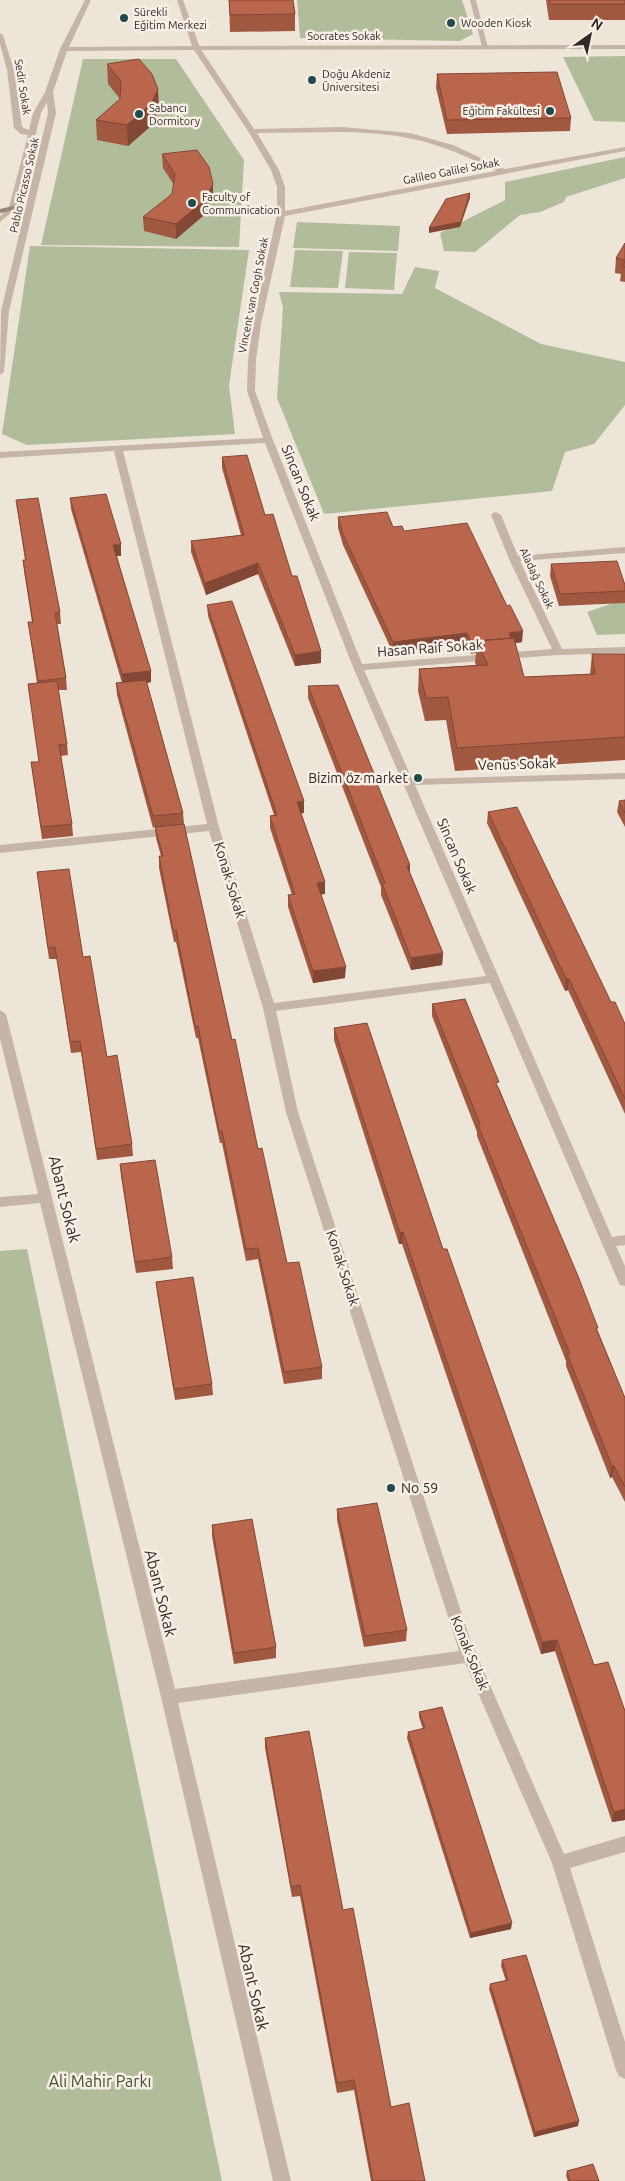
<svg xmlns="http://www.w3.org/2000/svg" width="625" height="2181" font-family="Ubuntu,sans-serif">
  <rect width="100%" height="100%" fill="#eee5d9"/>
  <!-- green -->
  <path fill="#b1bc9b" d="M297,0H462L473,34L460,41L300,38Z
    M625,56V122L594,121L563,57Z
    M83,59H176L244,160L239,247L41,245Z
    M625,157V178L566,197L564,202L540,212L520,215L475,252L444,251L440,233L505,200V182Z
    M297,222L400,226L398,251L293,248Z
    M30,246L249,250L229,385L235,434L27,445L2,434Z
    M295,250L343,251L338,288L290,287Z
    M349,252L397,253L394,290L345,288Z
    M415,267L439,271L435,288L541,344L625,362V405L594,444L565,452L552,491L324,514L277,398L283,307L279,292L402,294Z
    M625,599V634L597,635L587,612Z
    M27,1249L222,2181H0V1251Z"/>
  <g fill="none" stroke-linecap="round" stroke-linejoin="round">
    <!-- minor -->
    <path fill="#c5b5a7" fill-rule="evenodd" d="M85,0H91L69,47L192,46L177,0H183L200,48L254,129L342,127L410,133L453,145L505,169L625,147V151L285,216L261,324L256,360L255,391L273,440L362,664L552,649L509,559L491,515L493,513L496,512L501,515L518,556L625,547V553L520,561L562,649L625,647V653L558,655L364,670L412,779L625,773V779L415,785L612,1237L625,1235V1245L616,1246L625,1266V1286L620,1285L618,1281L490,983L276,1011L298,1112L471,1642L564,1854L625,1836V1852L570,1868L625,2042V2079L619,2076L616,2070L552,1863L465,1663L178,1703L291,2181H273L161,1697L40,1203L0,1207V1197L38,1194L0,1039V1010L6,1014L175,1689L459,1651L286,1112L263,1008L209,831L0,853V845L207,824L114,451L0,458V452L263,438L247,391L248,360L253,324L277,214V187L271,170L248,131L194,50L67,51L53,92L56,113L9,311L4,372L0,375L1,311L48,113L47,102L41,113L17,208L0,222V216L9,207L28,135L21,134L14,128L7,70L0,44V33L3,35L14,70L22,127L29,130L33,113L45,92L60,49ZM342,132C406,133 439,142 496,171L285,211V187L279,170L257,133ZM265,443L353,667L486,976L274,1003L219,827L123,451Z
      M470,0H476L488,48L482,47Z"/>
    <!-- tertiary -->
    <path fill="#c5b5a7" fill-rule="evenodd" d="M625,45V49L196,50L192,48L196,46Z"/>
    <!-- secondary -->
    <path fill="#988479" fill-rule="evenodd" d="M13,206L17,208L16,210L0,213V209Z"/>
  </g>
  <!-- wall -->
  <path fill="#a05841" d="M229,0H293L295,14V31L230,32Z
    M546,0H625V20H549Z
    M107,64L159,110L152,125L128,146L97,140L96,120L120,99L108,84Z
    M437,74L571,118L570,131L447,134L436,88Z
    M162,154L213,198L204,215L176,239L144,231L143,217L172,194L174,185L163,168Z
    M625,243V282L620,281L621,274L615,273L616,258Z
    M222,457L265,515L292,576L321,663L295,666L258,574L206,595L191,552V541L241,535L222,468Z
    M70,498L121,556H117L151,682L147,683L183,813L184,824L232,1040L258,1149L287,1263L322,1367V1379L284,1384L258,1259L246,1261L222,1143H220L198,1038H196L176,942H174L159,868V856H161L156,838L155,827L153,828L117,695L116,683H122L71,509Z
    M16,500L60,612L61,624H57L66,678L67,690H58L67,744L68,755L61,756L72,824L73,836L42,839L31,762H39L28,684L37,683L28,622H32L24,571L23,560H25Z
    M338,517L404,531L522,642L515,643L524,677L590,674L592,654H625V760L455,771L446,720L425,721L418,691L419,669L476,665L475,663L476,653L471,654L466,644L393,653L343,545L338,528Z
    M551,564L625,585V603L559,606L550,576Z
    M207,605L304,801V813H301L325,882V894H321L345,978L313,983L288,907V895H292L270,828V816L274,815L208,616Z
    M308,686L377,781V784L410,873L443,953L442,965L411,970L381,895V887L308,698Z
    M625,800V827L617,812L619,801Z
    M488,812L625,1024V1114L568,990L565,991L487,823Z
    M37,872L83,957L107,1057L132,1144L133,1156L97,1160L81,1052L71,1053L57,959H49Z
    M432,1004L499,1088L625,1398V1502L612,1477L610,1478L566,1366V1361L477,1136V1132L432,1016Z
    M334,1028L443,1249L594,1665L625,1711V1820L612,1822L555,1651L541,1654L402,1244H399L334,1040Z
    M120,1164L172,1257L173,1269L136,1273L121,1176Z
    M156,1282L212,1384L213,1395L175,1400L157,1293Z
    M337,1509L407,1630L406,1641L364,1647L337,1520Z
    M212,1525L276,1647V1658L234,1664L212,1536Z
    M419,1712L511,1929L470,1938L407,1738L408,1732L423,1729L419,1717Z
    M265,1738L343,1910L391,2107L425,2181H371L354,2090L337,2093L300,1896L292,1897L265,1748Z
    M502,1960L578,2126L534,2137L489,1989L490,1984L506,1981L501,1966Z
    M567,2171L599,2181H568L566,2176Z"/>
  <!-- shaded-wall -->
  <path fill="#824735" d="M158,89L159,110L152,125L128,146L127,125Z
    M213,184V198L204,215L176,239V224Z
    M470,193V198L460,227L429,233V228Z
    M121,544V556H114L113,545Z
    M258,563V574L206,595L205,583Z
    M523,631L522,642L511,644L509,633Z
    M467,633L466,644L393,653V642Z
    M321,651V663L295,666V655Z
    M151,671V682L123,686L122,674Z
    M304,801V813L297,814V802Z
    M410,865V877L407,866Z
    M325,882V894L317,895V883Z
    M443,953L442,965L411,970V958Z
    M346,967L345,978L313,983V971Z
    M566,979H569L568,990L565,991Z
    M403,1232L402,1244H399L400,1233Z
    M612,1466H614L612,1477L610,1478Z
    M557,1640L555,1651L541,1654L542,1642Z
    M625,1809V1820L612,1822L614,1812Z
    M512,1923L511,1929L470,1938L471,1933Z
    M579,2121L578,2126L534,2137L535,2132Z"/>
  <!-- building -->
  <path fill="#ba664c" stroke="#824735" d="M229,0H293L295,14L230,15Z
    M550,0H625V4H550Z
    M139,59L152,74L158,89L151,104L127,125L96,120L120,99L121,81L107,64Z
    M557,72L571,118L447,120L437,74Z
    M197,150L209,167L213,184L204,201L176,224L143,217L172,194L175,174L162,154Z
    M470,193L461,222L429,228L446,199Z
    M625,243V260L616,258Z
    M625,261V267H622Z
    M247,455L265,515L273,514L292,576H297L321,651L295,655L258,563L205,583L191,541L244,535L222,457Z
    M106,494L121,544L113,545L151,671L122,674L70,498Z
    M38,498L60,612L55,613L66,678L38,681L28,622H33L23,560H26L16,500Z
    M387,512L393,527L402,526L404,531L467,523L507,606L510,605L523,631L509,633L511,638L477,641V642H471L467,633L393,642L343,534L338,517Z
    M617,561L625,585V591L560,594L551,564Z
    M232,601L304,801L297,802L325,882L317,883L346,967L313,971L288,895L295,894L270,816L277,815L207,605Z
    M514,638L524,677L595,674L592,654H625V737L457,748L448,697L426,698L419,669L488,665L477,641Z
    M146,680L183,813L153,816L116,683Z
    M57,681L67,744L59,745L72,824L41,827L31,762H39L28,684Z
    M338,685L377,781H376L410,865L407,866L443,953L411,958L382,883H385L308,686Z
    M625,800V813L619,801Z
    M517,807L611,1002H615L625,1024V1099L569,979H566L488,812Z
    M184,824L232,1040L235,1039L258,1149L262,1148L287,1263L299,1262L322,1367L284,1372L258,1248L246,1249L222,1131H219L198,1026H195L176,930H173L159,856H163L155,827Z
    M69,869L83,957L90,956L107,1057L117,1055L132,1144L96,1149L80,1041L70,1042L55,947L48,948L37,872Z
    M465,999L499,1082L496,1083L578,1276L598,1328H596L625,1398V1487L614,1466H612L567,1354H570L478,1125L480,1124L432,1004Z
    M367,1023L443,1249H447L594,1665L608,1662L625,1711V1809L614,1812L557,1640L542,1642L403,1232L400,1233L334,1028Z
    M155,1160L172,1257L135,1262L120,1164Z
    M193,1277L212,1384L174,1389L156,1282Z
    M377,1503L407,1630L365,1636L337,1509Z
    M252,1519L276,1647L234,1653L212,1525Z
    M442,1707L512,1923L471,1933L408,1732L425,1728L419,1712Z
    M309,1731L343,1910L353,1908L391,2107L409,2103L425,2181H373L354,2080L337,2083L300,1885L291,1887L265,1738Z
    M526,1955L579,2121L535,2132L490,1984L508,1980L502,1960Z
    M593,2164L599,2181H570L567,2171Z"/>
  <!-- markers -->
  <g fill="#204c50" stroke="#f7efe5" stroke-width="2">
    <circle cx="124" cy="18" r="5"/>
    <circle cx="451" cy="23" r="5"/>
    <circle cx="312" cy="80" r="5"/>
    <circle cx="550" cy="111" r="5"/>
    <circle cx="139" cy="114" r="5"/>
    <circle cx="192" cy="203" r="5"/>
    <circle cx="418" cy="778" r="5"/>
    <circle cx="391" cy="1488" r="5"/>
  </g>
  <g text-anchor="middle" stroke-width="5" stroke-linejoin="round" paint-order="stroke">
    <!-- far-poi labels -->
    <g font-size="11" fill="#322a27" stroke="#f7efe5" text-anchor="start">
      <text x="134" y="16">Sürekli<tspan x="134" dy="13">Eğitim Merkezi</tspan></text>
      <text x="461" y="27">Wooden Kiosk</text>
      <text x="322" y="78">Doğu Akdeniz<tspan x="322" dy="13">Üniversitesi</tspan></text>
      <text x="149" y="112">Sabancı<tspan x="149" dy="13">Dormitory</tspan></text>
      <text x="540" y="115" text-anchor="end">Eğitim Fakültesi</text>
      <text x="202" y="201">Faculty of<tspan x="202" dy="13">Communication</tspan></text>
    </g>
    <!-- far-street labels -->
    <g font-size="11" fill="#322a27" stroke="#f7efe5">
      <text x="344" y="40">Socrates Sokak</text>
      <text transform="translate(23 87) rotate(81)" y="4">Sedir Sokak</text>
      <text transform="translate(451 171) rotate(-11)" y="4">Galileo Galilei Sokak</text>
      <text transform="translate(24 185) rotate(-77)" y="4">Pablo Picasso Sokak</text>
      <text transform="translate(253 295) rotate(-79)" y="4">Vincent van Gogh Sokak</text>
      <text transform="translate(537 578) rotate(65)" y="4">Aladağ Sokak</text>
    </g>
    <!-- street labels -->
    <g font-size="14" fill="#322a27" stroke="#f7efe5">
      <text transform="translate(301 483) rotate(68)" y="5">Sincan Sokak</text>
      <text transform="translate(430 648) rotate(-4)" y="5">Hasan Raif Sokak</text>
      <text transform="translate(517 764) rotate(-2)" y="5">Venüs Sokak</text>
      <text transform="translate(457 856) rotate(67)" y="5">Sincan Sokak</text>
      <text transform="translate(230 880) rotate(73)" y="5">Konak Sokak</text>
      <text transform="translate(343 1268) rotate(72)" y="5">Konak Sokak</text>
      <text transform="translate(470 1653) rotate(68)" y="5">Konak Sokak</text>
    </g>
    <!-- poi labels -->
    <g font-size="14" fill="#322a27" stroke="#f7efe5" text-anchor="end">
      <text x="408" y="783">Bizim öz market</text>
      <text x="401" y="1493" text-anchor="start">No 59</text>
    </g>
    <!-- near-street labels -->
    <g font-size="16" fill="#322a27" stroke="#f7efe5">
      <text transform="translate(65 1199) rotate(76)" y="6">Abant Sokak</text>
      <text transform="translate(161 1593) rotate(76)" y="6">Abant Sokak</text>
      <text transform="translate(254 1987) rotate(77)" y="6">Abant Sokak</text>
    </g>
    <!-- near-park labels -->
    <g font-size="16" fill="#424e2d" stroke="#f7efe5">
      <text x="100" y="2087">Ali Mahir Parkı</text>
    </g>
  </g>
  <!-- north arrow -->
  <g transform="translate(590 35) rotate(33)" stroke="#f7efe5" stroke-width="4" paint-order="stroke">
  <path d="M0-4L9 19L0 12L-9 19Z" fill="#322a27"/>
  <text y="-8" font-size="14" font-weight="bold" text-anchor="middle" fill="#322a27">N</text>
  </g>
</svg>
